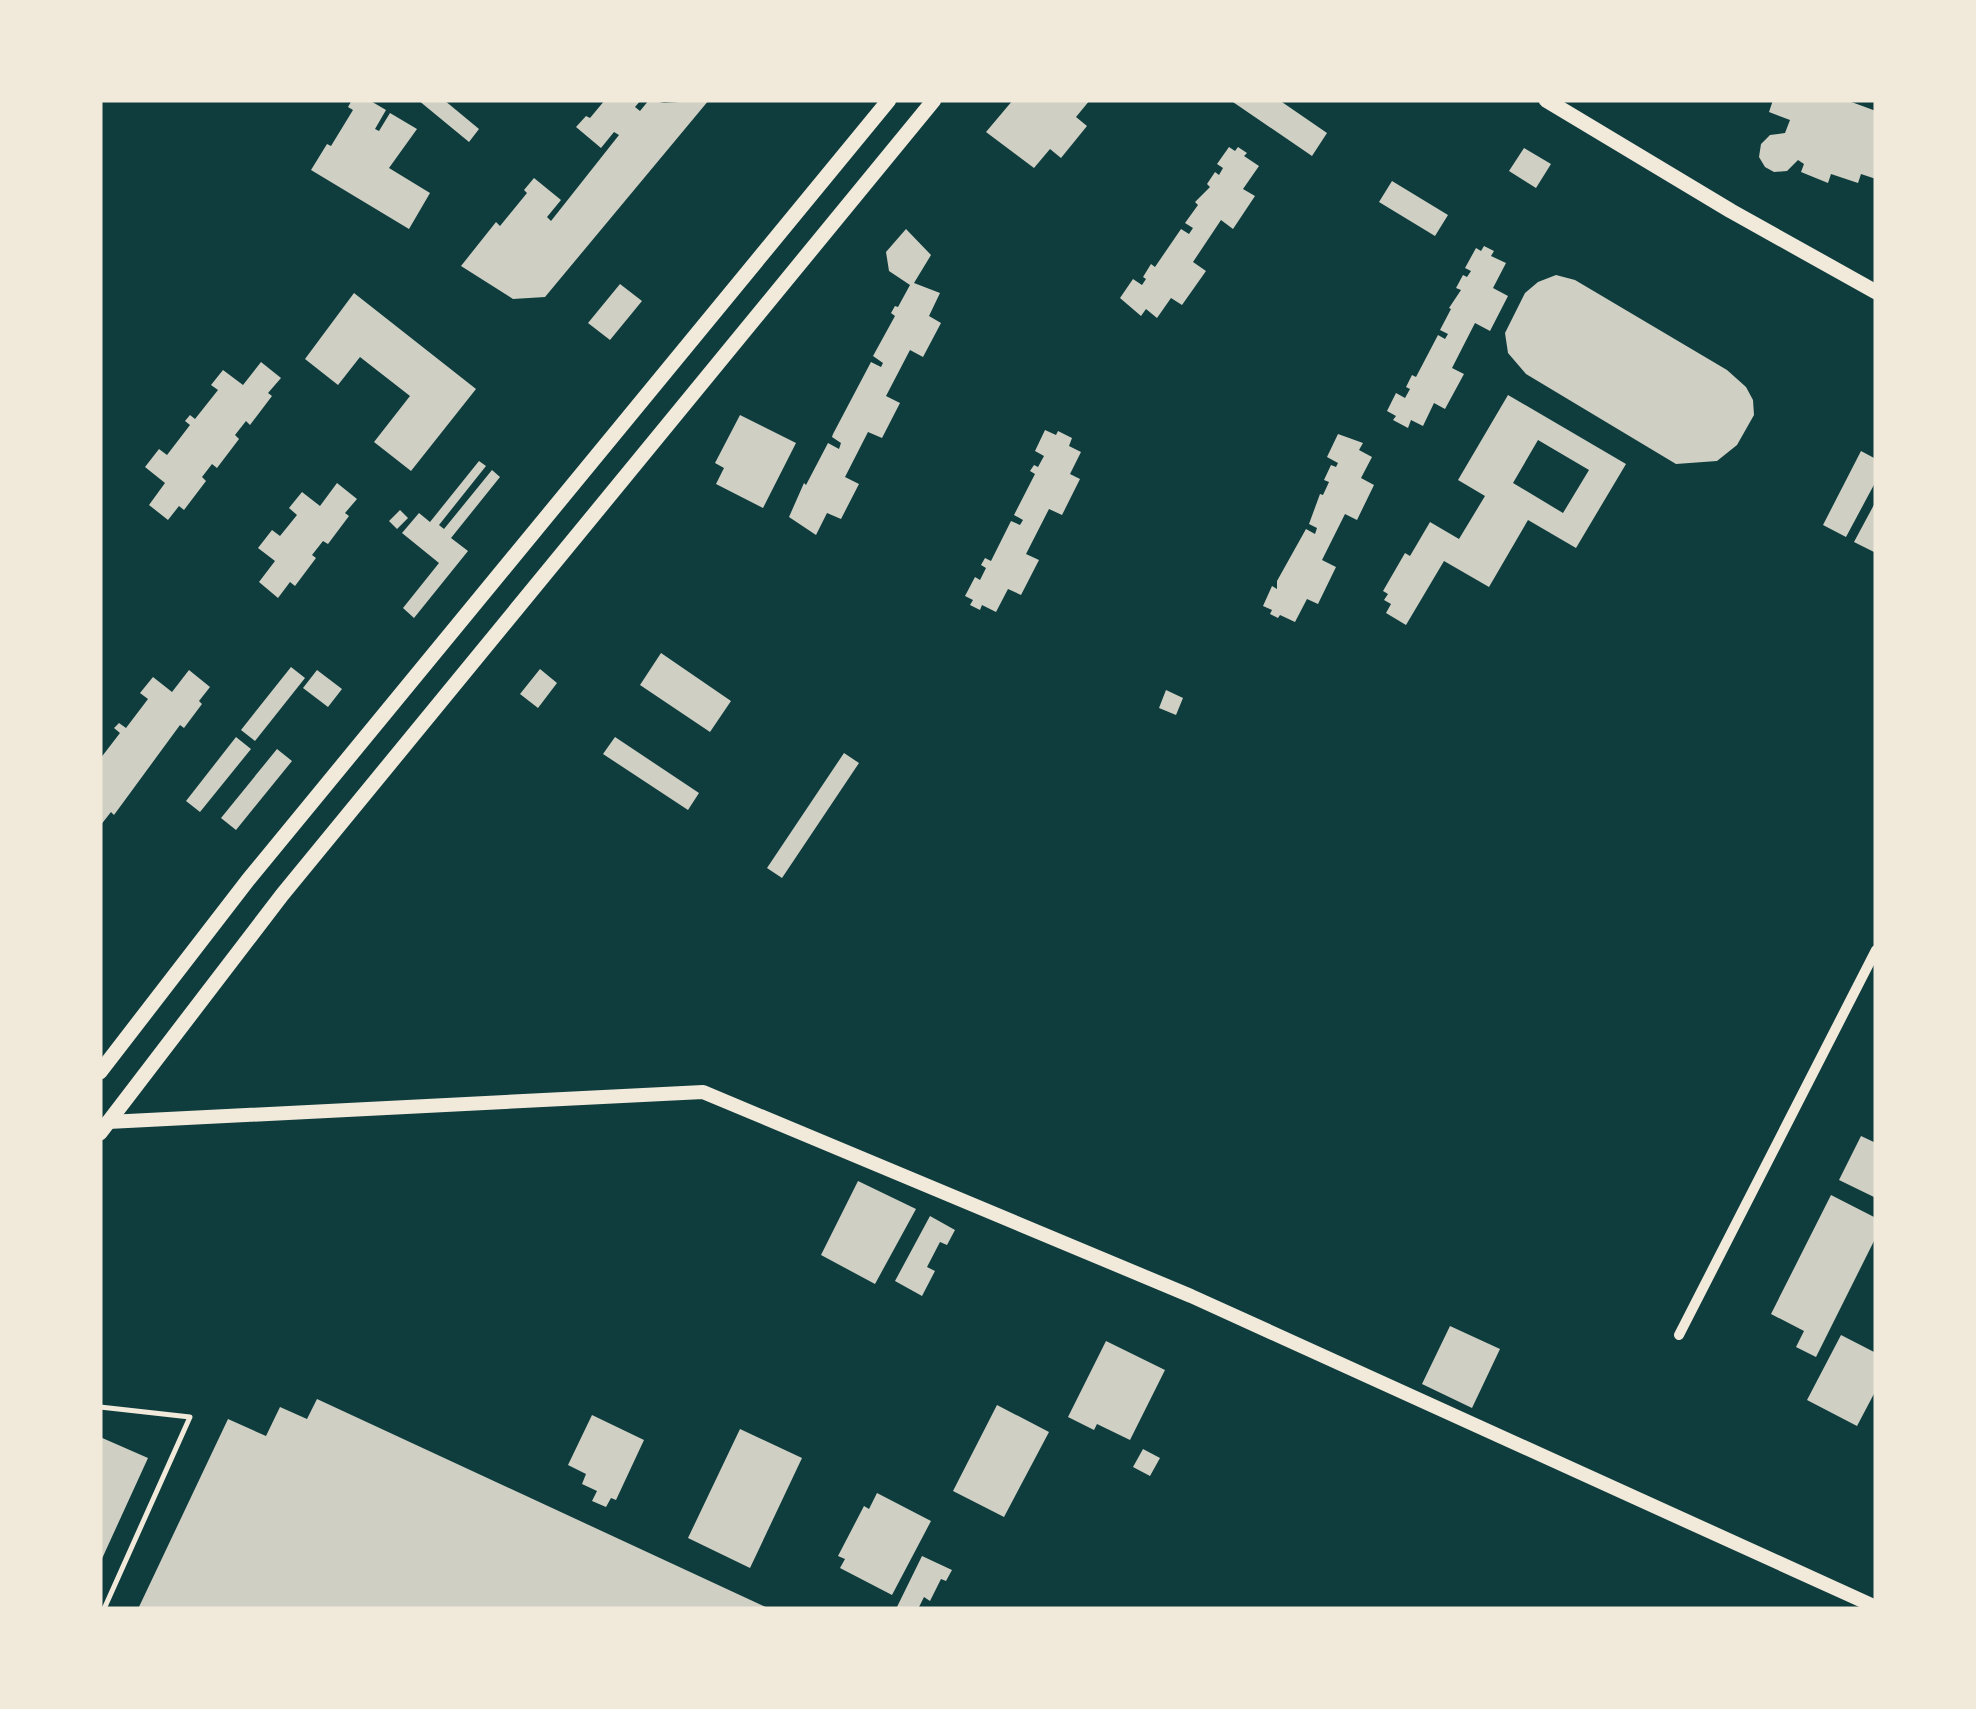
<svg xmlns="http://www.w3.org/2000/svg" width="1976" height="1709" font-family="Rubik,sans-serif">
  <rect width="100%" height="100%" fill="#0f3d3e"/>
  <!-- building -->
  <path fill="#cfcfc3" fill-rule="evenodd" d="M352,100H369L386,110L375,129L379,131L390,113L417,129L389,168L430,193L409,229L311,170L327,144L331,146L353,110L348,107Z
    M418,100H444L479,129L469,142Z
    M605,100H641L635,107L640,111L649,100L664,103L709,100L545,297L513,299L461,266L496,222L500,226L527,193L524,190L534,178L561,200L547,217L551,221L619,135L614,132L601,148L576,127L586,116L590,118Z
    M1013,100H1090L1076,117L1087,126L1061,158L1050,149L1034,168L986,132Z
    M1230,100H1279L1327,133L1312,156Z
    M1773,100H1846L1876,111V179L1861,174L1858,183L1831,174L1828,183L1801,172L1804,164L1798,160L1787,171L1774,172L1765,167L1759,157L1761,144L1770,135L1785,133L1790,120L1769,112Z
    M1229,147L1235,151L1238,147L1247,153L1244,156L1259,166L1243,189L1255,196L1233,229L1221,220L1193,262L1206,271L1182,305L1171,298L1157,318L1146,309L1141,316L1120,298L1133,279L1142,285L1146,279L1143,277L1151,264L1155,267L1181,229L1189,234L1193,228L1185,223L1198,205L1195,202L1210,187L1207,184L1215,172L1219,175L1223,168L1217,164Z
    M1524,148L1551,164L1536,188L1509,171Z
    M1392,181L1448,215L1435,236L1379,202Z
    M906,229L931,255L914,283L940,293L929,316L941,323L923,357L910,350L886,396L900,403L882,438L868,432L845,477L859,484L841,519L827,513L816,535L789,517L804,483L806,485L828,443L839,449L841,443L832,437L833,434L871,362L881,367L883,363L873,356L895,316L891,313L895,306L898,307L910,285L889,271L886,252Z
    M1484,246L1494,251L1491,256L1506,263L1493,288L1508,296L1490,331L1475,323L1452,368L1464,374L1445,409L1434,403L1423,426L1411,420L1408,428L1393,420L1396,416L1387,411L1396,393L1405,398L1410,389L1406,387L1412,375L1416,377L1438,335L1445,339L1448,334L1440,330L1451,309L1449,308L1461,290L1456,288L1463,275L1467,277L1471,271L1465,268L1476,248L1481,251Z
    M1556,275L1575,280L1727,370L1746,387L1753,400L1754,415L1737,445L1717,461L1676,464L1526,374L1508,353L1505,333L1525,293L1538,282Z
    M620,284L642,301L610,340L588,323Z
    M354,293L476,389L411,471L374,442L410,396L360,357L338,385L305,359Z
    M261,362L281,378L268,393L272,396L250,425L246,421L235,435L239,439L217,468L212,464L202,477L206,481L184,510L179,506L168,520L149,505L165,483L145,467L159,449L167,455L190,425L185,421L190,415L195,419L218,390L211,385L223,370L243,385Z
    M1508,395L1626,464L1576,548L1528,520L1489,587L1444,561L1406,625L1386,613L1391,604L1384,600L1388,594L1383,591L1405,553L1410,556L1430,522L1459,539L1485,496L1458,480ZM1538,440L1589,470L1563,513L1513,483Z
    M740,415L796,443L763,508L716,484L724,468L715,463Z
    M1045,430L1056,435L1058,431L1072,438L1069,446L1081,452L1070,474L1080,479L1062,515L1049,509L1026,554L1039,560L1021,595L1008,589L996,612L982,605L980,610L970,605L973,600L965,596L975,577L980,580L986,568L981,565L985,558L991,561L1011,521L1020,525L1023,520L1014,515L1035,474L1030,471L1034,465L1038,467L1044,456L1035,451Z
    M1338,434L1363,443L1359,450L1372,457L1361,478L1374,485L1357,520L1345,514L1322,560L1336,567L1318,604L1307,599L1295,622L1280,615L1278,618L1270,614L1272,610L1263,606L1272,586L1277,589V581L1306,529L1315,534L1317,528L1309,524L1320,494L1323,495L1329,482L1324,480L1331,465L1336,467L1338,463L1327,457Z
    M1861,451L1876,459V481L1846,537L1823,525Z
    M479,461L486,466L439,525L444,529L492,470L500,477L451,538L468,551L414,618L403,608L439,563L402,533L419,513L430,522Z
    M337,483L357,499L345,513L349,516L328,544L323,541L312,555L316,558L295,586L290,582L278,598L259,582L275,561L258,548L272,530L280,536L297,515L289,508L302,492L320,506Z
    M1876,501V553L1854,542Z
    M400,510L408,518L397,529L389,521Z
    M661,653L731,701L710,732L640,685Z
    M291,667L305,678L255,741L241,730Z
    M540,669L557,683L538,708L520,694Z
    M189,670L210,687L199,701L202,704L184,728L180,725L114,815L111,812L100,826V759L120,733L114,728L119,723L126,728L148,699L140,693L153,677L172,692Z
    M317,670L342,689L328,707L303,688Z
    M1166,690L1183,698L1176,715L1159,708Z
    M236,737L251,749L200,812L186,801Z
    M615,737L699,793L688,810L603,754Z
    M277,749L292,761L236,830L221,818Z
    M844,753L859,763L782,878L767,868Z
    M1861,1136L1876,1143V1198L1839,1180Z
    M858,1181L916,1209L875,1284L821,1255Z
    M1831,1195L1876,1218V1237L1816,1357L1796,1347L1804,1331L1771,1314Z
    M930,1216L955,1230L947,1245L940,1242L927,1267L935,1271L922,1296L895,1281Z
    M1450,1326L1500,1349L1472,1408L1422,1384Z
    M1841,1335L1876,1353V1390L1857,1426L1807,1400Z
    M1106,1341L1165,1370L1130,1440L1097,1424L1094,1430L1068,1417Z
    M317,1399L770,1609H138L228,1419L266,1436L280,1407L307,1419Z
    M997,1405L1049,1432L1004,1517L953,1491Z
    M592,1415L644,1440L616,1500L611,1498L606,1507L592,1501L597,1491L582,1484L586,1474L568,1465Z
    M740,1429L802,1458L750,1568L688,1538Z
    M100,1437L148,1458L100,1563Z
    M1143,1449L1160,1458L1150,1476L1133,1467Z
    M877,1493L931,1521L892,1595L840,1568L845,1559L838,1556L864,1506L869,1509Z
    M922,1556L952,1570L946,1581L941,1579L930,1601L924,1597L918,1609H896Z"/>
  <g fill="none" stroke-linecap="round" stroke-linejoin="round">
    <!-- service -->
    <path stroke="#f1e9da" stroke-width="5" d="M100,1407L190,1417L104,1609"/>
    <!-- minor -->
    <path stroke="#f1e9da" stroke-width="10" d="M1679,1335L1876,950"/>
    <!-- tertiary -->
    <path stroke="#f1e9da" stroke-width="14" d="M108,1122L703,1092L1191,1296L1876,1607"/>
    <!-- secondary -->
    <path stroke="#f1e9da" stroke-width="15" d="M1546,100L1731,211L1876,292
      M100,1072L248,880L889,100
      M100,1133L282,895L934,100"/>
  </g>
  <!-- border -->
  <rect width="1976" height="1709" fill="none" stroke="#f1e9da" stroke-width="205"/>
</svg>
